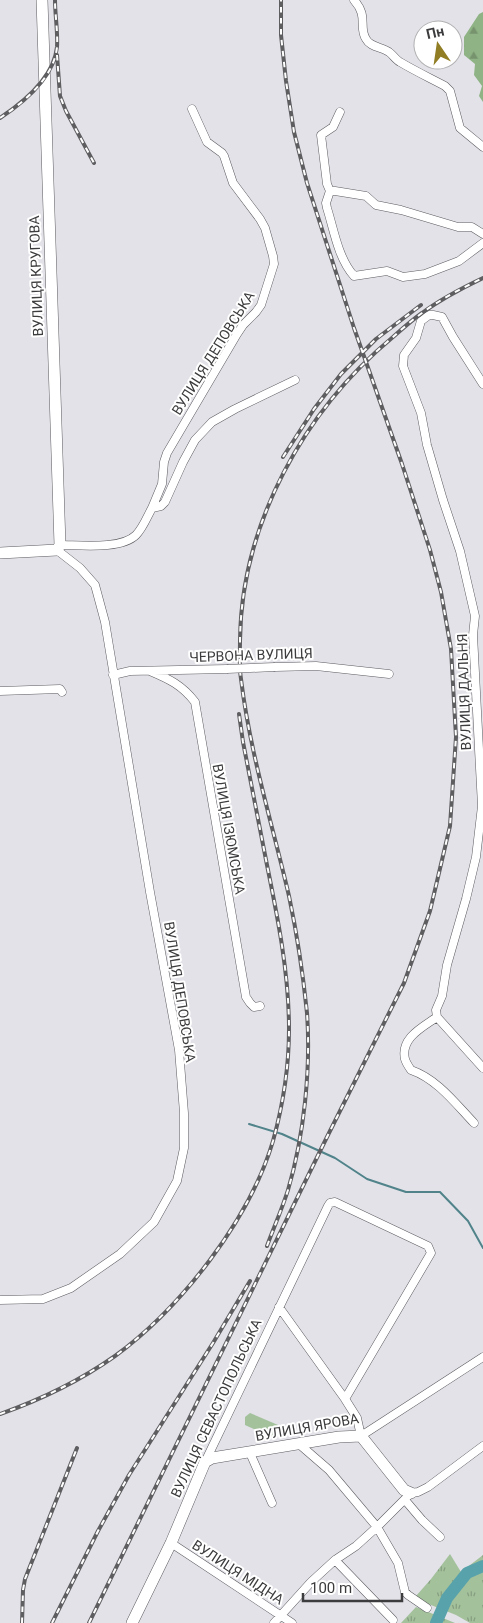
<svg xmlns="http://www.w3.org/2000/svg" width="483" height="1623" font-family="Roboto,sans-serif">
  <defs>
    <pattern id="grass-tufts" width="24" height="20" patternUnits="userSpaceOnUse" patternTransform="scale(1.25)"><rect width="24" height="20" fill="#a3c19b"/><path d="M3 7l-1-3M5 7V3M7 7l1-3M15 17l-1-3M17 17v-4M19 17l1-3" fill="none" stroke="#869e80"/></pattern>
    <pattern id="forest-firs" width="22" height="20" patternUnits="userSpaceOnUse" patternTransform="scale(1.25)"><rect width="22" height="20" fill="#8fb385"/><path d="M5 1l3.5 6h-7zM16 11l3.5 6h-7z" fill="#76936e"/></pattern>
  </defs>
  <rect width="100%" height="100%" fill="#e2e2e8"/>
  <!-- grass -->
  <path fill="url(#grass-tufts)" d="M450,1554L461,1572L483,1555V1623H470L456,1615L426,1603L416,1596L431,1579Z
    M416,1607L455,1623H401Z"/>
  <!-- forest -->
  <path fill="url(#forest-firs)" d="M483,12V102L479,96L482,86L474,75L475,64L464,55V37L479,14Z"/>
  <!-- garden -->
  <path fill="#a3c19b" d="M250,1413L278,1425L272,1437L245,1425V1417Z"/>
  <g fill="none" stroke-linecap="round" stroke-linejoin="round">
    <!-- stream -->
    <path stroke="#50838a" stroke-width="2" d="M249,1124L282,1134L335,1158L367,1179L406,1192H440L468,1221L483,1248"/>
    <!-- river -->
    <path stroke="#58a2ab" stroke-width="12" d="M436,1623L447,1598L467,1573L483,1566"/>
    <!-- street casing -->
    <g stroke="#5c5c61" stroke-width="9">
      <path id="street" d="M354,0C369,17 358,26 366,39C370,47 382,47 389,52C393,55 396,60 400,62C415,71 430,78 445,86L450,91L460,128L483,147
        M340,112L333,127L321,135L327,184L330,191H335L366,196L376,205L401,210L458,227H472L483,234
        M330,191L326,203L327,208C334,230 338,258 354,276L387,271L403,277L425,274L459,261L483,243
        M483,384L453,337L442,317L433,315H429L421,321L416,338L404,355L403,366L421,413L427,445L443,500L460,551L475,616L473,635L482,806L476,857L466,899L447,965L442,996L436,1010L437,1017L483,1068
        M152,508L162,484L164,462L167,453L237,334L243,325L256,312L261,305L274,264L273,256L265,228L260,219L233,183L224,156L222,153L207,142L192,109
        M60,545C79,545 121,550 136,535C143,528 147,517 152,508L161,506L165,502L183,462L195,440L212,422L235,409L295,380
        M275,667L316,666L389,674
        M150,671C169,679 182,685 195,702L246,997L250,1003L254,1007L260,1006
        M113,675L130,671L227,669
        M0,691L60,689L62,692
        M437,1017C423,1027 400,1038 405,1059C406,1063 409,1067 411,1070C437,1079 455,1103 474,1123
        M0,1300L43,1299L71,1288L120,1254L154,1222L177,1181L184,1148V1113L179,1050L150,892L105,622L95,585L80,568L57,550
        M279,1307L345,1399L357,1418L361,1436L483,1357
        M299,1444L329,1470L377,1527L398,1563L405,1592L408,1595L427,1608
        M250,1453L272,1503
        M206,1460L328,1206L330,1203L335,1202L428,1246L431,1253L345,1399
        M405,1500L422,1520L440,1537
        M171,1543L292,1623
        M335,1560L393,1620
        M274,1623L311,1582L335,1560L356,1546L377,1527L411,1493L418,1492L428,1487L483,1446"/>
    </g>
    <!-- secondary casing -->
    <g stroke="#5c5c61" stroke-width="12">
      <path id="secondary" d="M0,553L57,550L60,545L42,0
        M132,1623L171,1543L205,1462L212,1458L339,1437L361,1436L404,1490L411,1493"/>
    </g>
    <!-- street -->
    <use href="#street" stroke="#fff" stroke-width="8"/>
    <!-- secondary -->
    <use href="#secondary" stroke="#fff" stroke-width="11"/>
    <!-- rail casing -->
    <g stroke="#5e5e61" stroke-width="4">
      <path id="rail" d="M57,55L60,96L66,111L94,163
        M0,118C24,102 54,78 57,47C58,32 55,15 55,0
        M283,457L314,409L341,374L376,339L421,305
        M267,1246C274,1227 282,1209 288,1190C304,1136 311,1069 307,1013C303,974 297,934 289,896C272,823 250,753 241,679C239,667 240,654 240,641C241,524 304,411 393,337C402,329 412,320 422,313C441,299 462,288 483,278
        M0,1414C40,1400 81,1380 115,1356C181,1308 250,1219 273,1141C283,1105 289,1066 289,1029C289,974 278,919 267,865C259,824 251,783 243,742L239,714
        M22,1623L23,1590L25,1579L77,1448
        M52,1623L98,1531L129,1475L213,1343L250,1281
        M89,1623L327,1137L404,983L430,911L450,826L456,737L451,649L441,592L430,550L402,464L354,328L307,183L294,132L286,81L281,35V0"/>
    </g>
    <!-- rail -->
    <use href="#rail" stroke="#fff" stroke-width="2" stroke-dasharray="5.5" stroke-linecap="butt"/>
    <!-- street-bridge casing -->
    <g stroke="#5c5c61" stroke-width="9" stroke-linecap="butt">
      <path id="street-bridge" d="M227,669L275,667"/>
    </g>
    <!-- street-bridge -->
    <use href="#street-bridge" stroke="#fff" stroke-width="8"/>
  </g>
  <g text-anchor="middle" stroke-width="4" stroke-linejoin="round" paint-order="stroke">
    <!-- street labels -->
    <g font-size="14" fill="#3c3c3e" stroke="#fff">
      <text transform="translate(36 276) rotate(-92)" y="5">ВУЛИЦЯ КРУГОВА</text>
      <text transform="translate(213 353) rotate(-58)" y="5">ВУЛИЦЯ ДЕПОВСЬКА</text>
      <text transform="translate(251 655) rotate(-2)" y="5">ЧЕРВОНА ВУЛИЦЯ</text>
      <text transform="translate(464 692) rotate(-92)" y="5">ВУЛИЦЯ ДАЛЬНЯ</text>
      <text transform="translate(229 829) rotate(80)" y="5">ВУЛИЦЯ ІЗЮМСЬКА</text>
      <text transform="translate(180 992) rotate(81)" y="5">ВУЛИЦЯ ДЕПОВСЬКА</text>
      <text transform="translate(216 1408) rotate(-65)" y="5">ВУЛИЦЯ СЕВАСТОПОЛЬСЬКА</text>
      <text transform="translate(307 1427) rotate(-10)" y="5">ВУЛИЦЯ ЯРОВА</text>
      <text transform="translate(238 1572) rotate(33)" y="5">ВУЛИЦЯ МІДНА</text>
    </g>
  </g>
  <!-- north arrow -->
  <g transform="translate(438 45) rotate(347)"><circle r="24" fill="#ffffff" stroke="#b1b1b2"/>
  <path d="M0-4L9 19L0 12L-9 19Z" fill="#917e24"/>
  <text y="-8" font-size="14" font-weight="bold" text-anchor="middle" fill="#3c3c3e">Пн</text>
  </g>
  <!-- scale -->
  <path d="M303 1593v8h99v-8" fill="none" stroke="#3c3c3e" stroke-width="2.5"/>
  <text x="310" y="1593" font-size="15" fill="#3c3c3e" stroke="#ffffff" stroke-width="4" paint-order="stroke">100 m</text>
</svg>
